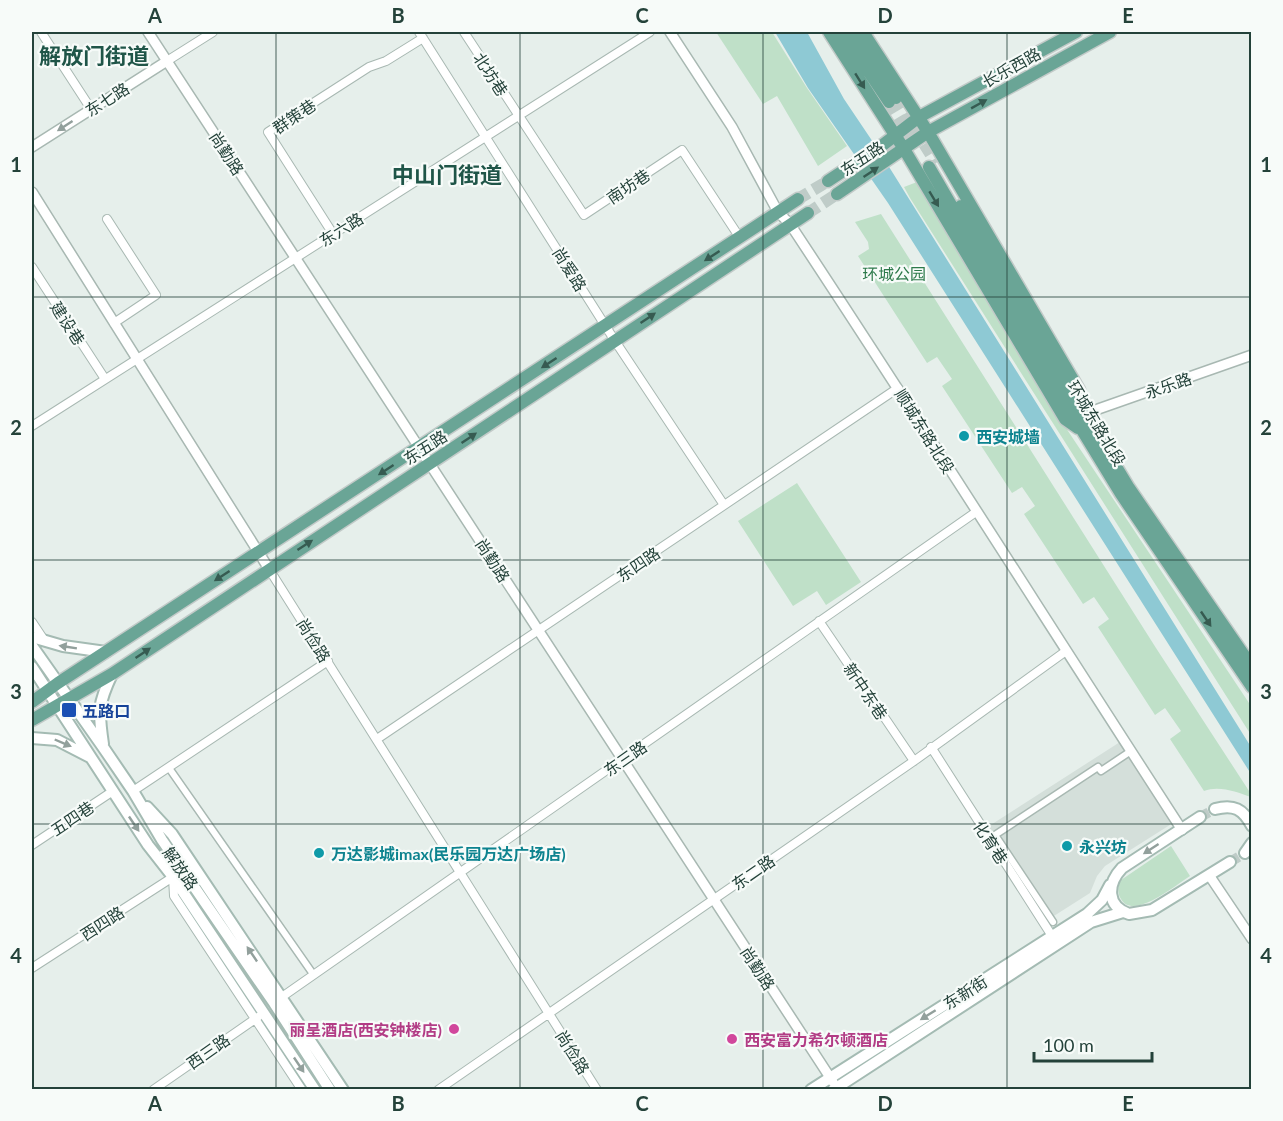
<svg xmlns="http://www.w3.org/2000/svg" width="1283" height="1121" viewBox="0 0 1283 1121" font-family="Lato,'Noto Sans SC',sans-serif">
<rect width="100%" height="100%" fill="#e6efeb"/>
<path fill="#d4dfda" d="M1120,742L1173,823L1105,866L1097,876L1090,893L1046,921L986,828Z"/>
<path fill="#bfe0c8" d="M716,32H772L807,88L847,146L818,166L777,96L763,104Z
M917,182L1019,346L1068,431L1251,706V735L910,198L904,187Z
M881,214L1156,648L1251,794V797C1237,792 1219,785 1204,791L1170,739L1181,731L1165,708L1155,715L1098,627L1109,619L1094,597L1083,604L1024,514L1035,506L1022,487L1012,493L942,386L952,379L937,357L927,363L858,256L869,249L868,242L855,222Z
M797,483L861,582L826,605L817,591L793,606L738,521Z
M1171,846L1190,876C1176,885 1133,921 1121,899C1117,893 1118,886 1121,880Z"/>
<path fill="#8ec9d4" d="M775,32H807L844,99L881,154L1251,747V774L888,203L808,88Z"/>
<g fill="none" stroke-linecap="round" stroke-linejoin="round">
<path stroke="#bfccc8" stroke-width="10" stroke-dasharray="10 5" stroke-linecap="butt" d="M1200,817L1215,809
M1230,862L1245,853"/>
<path stroke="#bfccc8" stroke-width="12" stroke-dasharray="12 6" stroke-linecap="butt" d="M896,98L936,163
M889,102L910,137
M798,199L828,181
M808,213L837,194"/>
<defs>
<path id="pedestrian" d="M169,768L313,974
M1053,922L995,835L1098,767L1101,771L1131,751"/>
<path id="minor" d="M41,32L91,109
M419,32L615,341L724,505
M464,32L584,215L682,150L740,238
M167,61L213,32
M107,219L156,295L114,323
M333,234L268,132L369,67L386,61L423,38
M32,267L105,379
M32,426L650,32
M269,569L597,1090
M819,621L914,761
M32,622L44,640
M377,739L898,388
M931,747L1052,936
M133,791L328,661
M32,845L113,791
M32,968L173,877L174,896L302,1090
M279,999L976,512
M153,1090L258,1017
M438,1090L914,761L1066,651"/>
<path id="tertiary" d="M148,32L833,1082
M670,32L732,127L778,212L790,224C923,425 1051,628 1182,830
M32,147L167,61
M32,192L269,569
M1084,414L1252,355
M1209,875L1252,939"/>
<path id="secondary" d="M32,637L63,646L106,652
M32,646L103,747L133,791L162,840L274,1003L330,1090
M32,667L148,845L173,877L315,1090
M32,738L57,740L90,757
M103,744C98,710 98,704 112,674
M147,807L172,834L343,1090
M1215,809C1234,804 1243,809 1252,826
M1200,817L1122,868C1107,884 1106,906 1129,914L1152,910L1230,862
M1245,853L1252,843
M811,1090L1087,914L1102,900L1110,885
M833,1090L1091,922L1123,912"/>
<path id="primary" d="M829,32L904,149L1065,419L1078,428
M842,32L889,102
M853,32L896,98
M863,32L928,132L1079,390L1082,407
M929,167L1082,430L1121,494L1252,687
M828,181L884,144L919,117L1076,32
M837,194L928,132L1110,32
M961,206L1032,327L1129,488L1252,667
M32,702L58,683L798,199
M32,720L112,674L808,213"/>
</defs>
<use href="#pedestrian" stroke="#a8b8b2" stroke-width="9"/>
<use href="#minor" stroke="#a8b8b2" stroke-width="10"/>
<use href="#tertiary" stroke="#a8b8b2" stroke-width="12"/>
<use href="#secondary" stroke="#a4bbb3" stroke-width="14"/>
<use href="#primary" stroke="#c2cac8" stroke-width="15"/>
<use href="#pedestrian" stroke="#fff" stroke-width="6"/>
<use href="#minor" stroke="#fff" stroke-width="8"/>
<use href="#tertiary" stroke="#fff" stroke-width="9"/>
<use href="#secondary" stroke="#fff" stroke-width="10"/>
<use href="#primary" stroke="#6aa596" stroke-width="12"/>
</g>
<defs><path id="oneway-solid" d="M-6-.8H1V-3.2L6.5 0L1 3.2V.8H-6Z" transform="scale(1.5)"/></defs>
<g fill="#365b51">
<use href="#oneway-solid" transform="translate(860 81) rotate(58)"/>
<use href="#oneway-solid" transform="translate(979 104) rotate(-29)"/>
<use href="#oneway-solid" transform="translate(871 172) rotate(-34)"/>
<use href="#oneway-solid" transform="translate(934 199) rotate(59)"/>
<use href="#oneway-solid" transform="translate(712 256) rotate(147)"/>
<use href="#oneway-solid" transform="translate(648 318) rotate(-34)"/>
<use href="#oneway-solid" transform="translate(549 363) rotate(147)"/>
<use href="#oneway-solid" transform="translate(469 438) rotate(-34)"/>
<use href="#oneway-solid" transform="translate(386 470) rotate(147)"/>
<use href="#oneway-solid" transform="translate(305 545) rotate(-33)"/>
<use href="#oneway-solid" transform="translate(222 576) rotate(147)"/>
<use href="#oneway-solid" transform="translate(1206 619) rotate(56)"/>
<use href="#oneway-solid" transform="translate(143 653) rotate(-34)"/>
</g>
<g fill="#92a09c">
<use href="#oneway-solid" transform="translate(65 126) rotate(147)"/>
<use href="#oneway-solid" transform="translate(68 647) rotate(-171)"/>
<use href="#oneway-solid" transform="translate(63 743) rotate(23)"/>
<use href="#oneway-solid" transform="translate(134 824) rotate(56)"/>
<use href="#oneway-solid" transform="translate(1151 849) rotate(147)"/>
<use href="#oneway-solid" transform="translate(252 954) rotate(-124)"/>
<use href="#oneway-solid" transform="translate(928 1015) rotate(148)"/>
<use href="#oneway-solid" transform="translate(299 1065) rotate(56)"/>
</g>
<path fill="none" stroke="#24423a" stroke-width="1.5" stroke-opacity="0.55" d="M276,32V1090M520,32V1090M763,32V1090M1007,32V1090M32,297H1252M32,560H1252M32,824H1252"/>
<g fill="#0f9aa8" stroke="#f7fbf9" stroke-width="2">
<circle cx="964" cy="436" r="6"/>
<circle cx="1067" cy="846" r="6"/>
<circle cx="319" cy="853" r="6"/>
</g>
<rect fill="#1a4fb4" stroke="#f7fbf9" stroke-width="2" x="61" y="702" width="16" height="16" rx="3"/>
<g fill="#d1479c" stroke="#f7fbf9" stroke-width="2">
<circle cx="454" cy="1029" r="6"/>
<circle cx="732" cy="1039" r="6"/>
</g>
<g text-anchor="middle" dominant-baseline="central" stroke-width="4.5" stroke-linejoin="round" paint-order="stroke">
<g font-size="16" fill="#24423a" stroke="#f7fbf9">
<text transform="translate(1011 67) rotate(-29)">长乐西路</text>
<text transform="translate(491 74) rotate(57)">北坊巷</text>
<text transform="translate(107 99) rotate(-32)">东七路</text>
<text transform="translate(294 116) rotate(-34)">群策巷</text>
<text transform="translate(227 153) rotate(57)">尚勤路</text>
<text transform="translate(862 158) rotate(-34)">东五路</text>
<text transform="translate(628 186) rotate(-34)">南坊巷</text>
<text transform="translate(341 229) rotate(-32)">东六路</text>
<text transform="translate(570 269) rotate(58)">尚爱路</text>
<text transform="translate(68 323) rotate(57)">建设巷</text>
<text transform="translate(1168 385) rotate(-19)">永乐路</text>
<text transform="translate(1097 423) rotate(59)">环城东路北段</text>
<text transform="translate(925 431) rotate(58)">顺城东路北段</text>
<text transform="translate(425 447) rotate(-33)">东五路</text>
<text transform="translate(493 560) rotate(57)">尚勤路</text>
<text transform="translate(638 564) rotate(-34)">东四路</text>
<text transform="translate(314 640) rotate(58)">尚俭路</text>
<text transform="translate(866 691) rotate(56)">新中东巷</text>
<text transform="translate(625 758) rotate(-35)">东三路</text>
<text transform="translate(72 818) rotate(-34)">五四巷</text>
<text transform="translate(991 842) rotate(57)">化育巷</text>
<text transform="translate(181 868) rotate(55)">解放路</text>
<text transform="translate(753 872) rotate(-35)">东二路</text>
<text transform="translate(102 923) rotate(-33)">西四路</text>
<text transform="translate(758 968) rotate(57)">尚勤路</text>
<text transform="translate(965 992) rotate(-32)">东新街</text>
<text transform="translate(208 1051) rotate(-35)">西三路</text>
<text transform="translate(573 1052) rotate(58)">尚俭路</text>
</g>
<g font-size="16" fill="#2d7a4b" stroke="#f7fbf9">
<text x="894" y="273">环城公园</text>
</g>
<g font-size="16" font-weight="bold" fill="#0d838f" stroke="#f7fbf9" text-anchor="start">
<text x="976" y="436">西安城墙</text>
<text x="1079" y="846">永兴坊</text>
<text x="331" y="853">万达影城imax(民乐园万达广场店)</text>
</g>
<g font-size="16" font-weight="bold" fill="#164399" stroke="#f7fbf9" text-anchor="start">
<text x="82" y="710">五路口</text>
</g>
<g font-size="16" font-weight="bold" fill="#b23c85" stroke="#f7fbf9" text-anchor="end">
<text x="442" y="1029">丽呈酒店(西安钟楼店)</text>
<text x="744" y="1039" text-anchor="start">西安富力希尔顿酒店</text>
</g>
<g font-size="22" font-weight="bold" fill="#1f5548" stroke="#f7fbf9">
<text x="94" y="55">解放门街道</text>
<text x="447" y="174">中山门街道</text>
</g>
</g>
<rect width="1283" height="1121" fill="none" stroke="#f7fbf9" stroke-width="66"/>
<path d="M1034 1052v9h118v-9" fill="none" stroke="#24423a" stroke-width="3"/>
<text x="1043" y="1052" font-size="18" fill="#24423a" stroke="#f7fbf9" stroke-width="4.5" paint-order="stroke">100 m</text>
<rect x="33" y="33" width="1217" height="1055" fill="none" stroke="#24423a" stroke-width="2"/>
<g font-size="20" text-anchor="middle" font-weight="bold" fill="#24423a">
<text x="155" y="23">A</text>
<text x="398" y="23">B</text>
<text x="642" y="23">C</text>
<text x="885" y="23">D</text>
<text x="1128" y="23">E</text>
<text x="16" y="172">1</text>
<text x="1266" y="172">1</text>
<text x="16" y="435">2</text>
<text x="1266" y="435">2</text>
<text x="16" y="699">3</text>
<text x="1266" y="699">3</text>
<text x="16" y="963">4</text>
<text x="1266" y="963">4</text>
<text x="155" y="1111">A</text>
<text x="398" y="1111">B</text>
<text x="642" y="1111">C</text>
<text x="885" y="1111">D</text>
<text x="1128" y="1111">E</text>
</g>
</svg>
